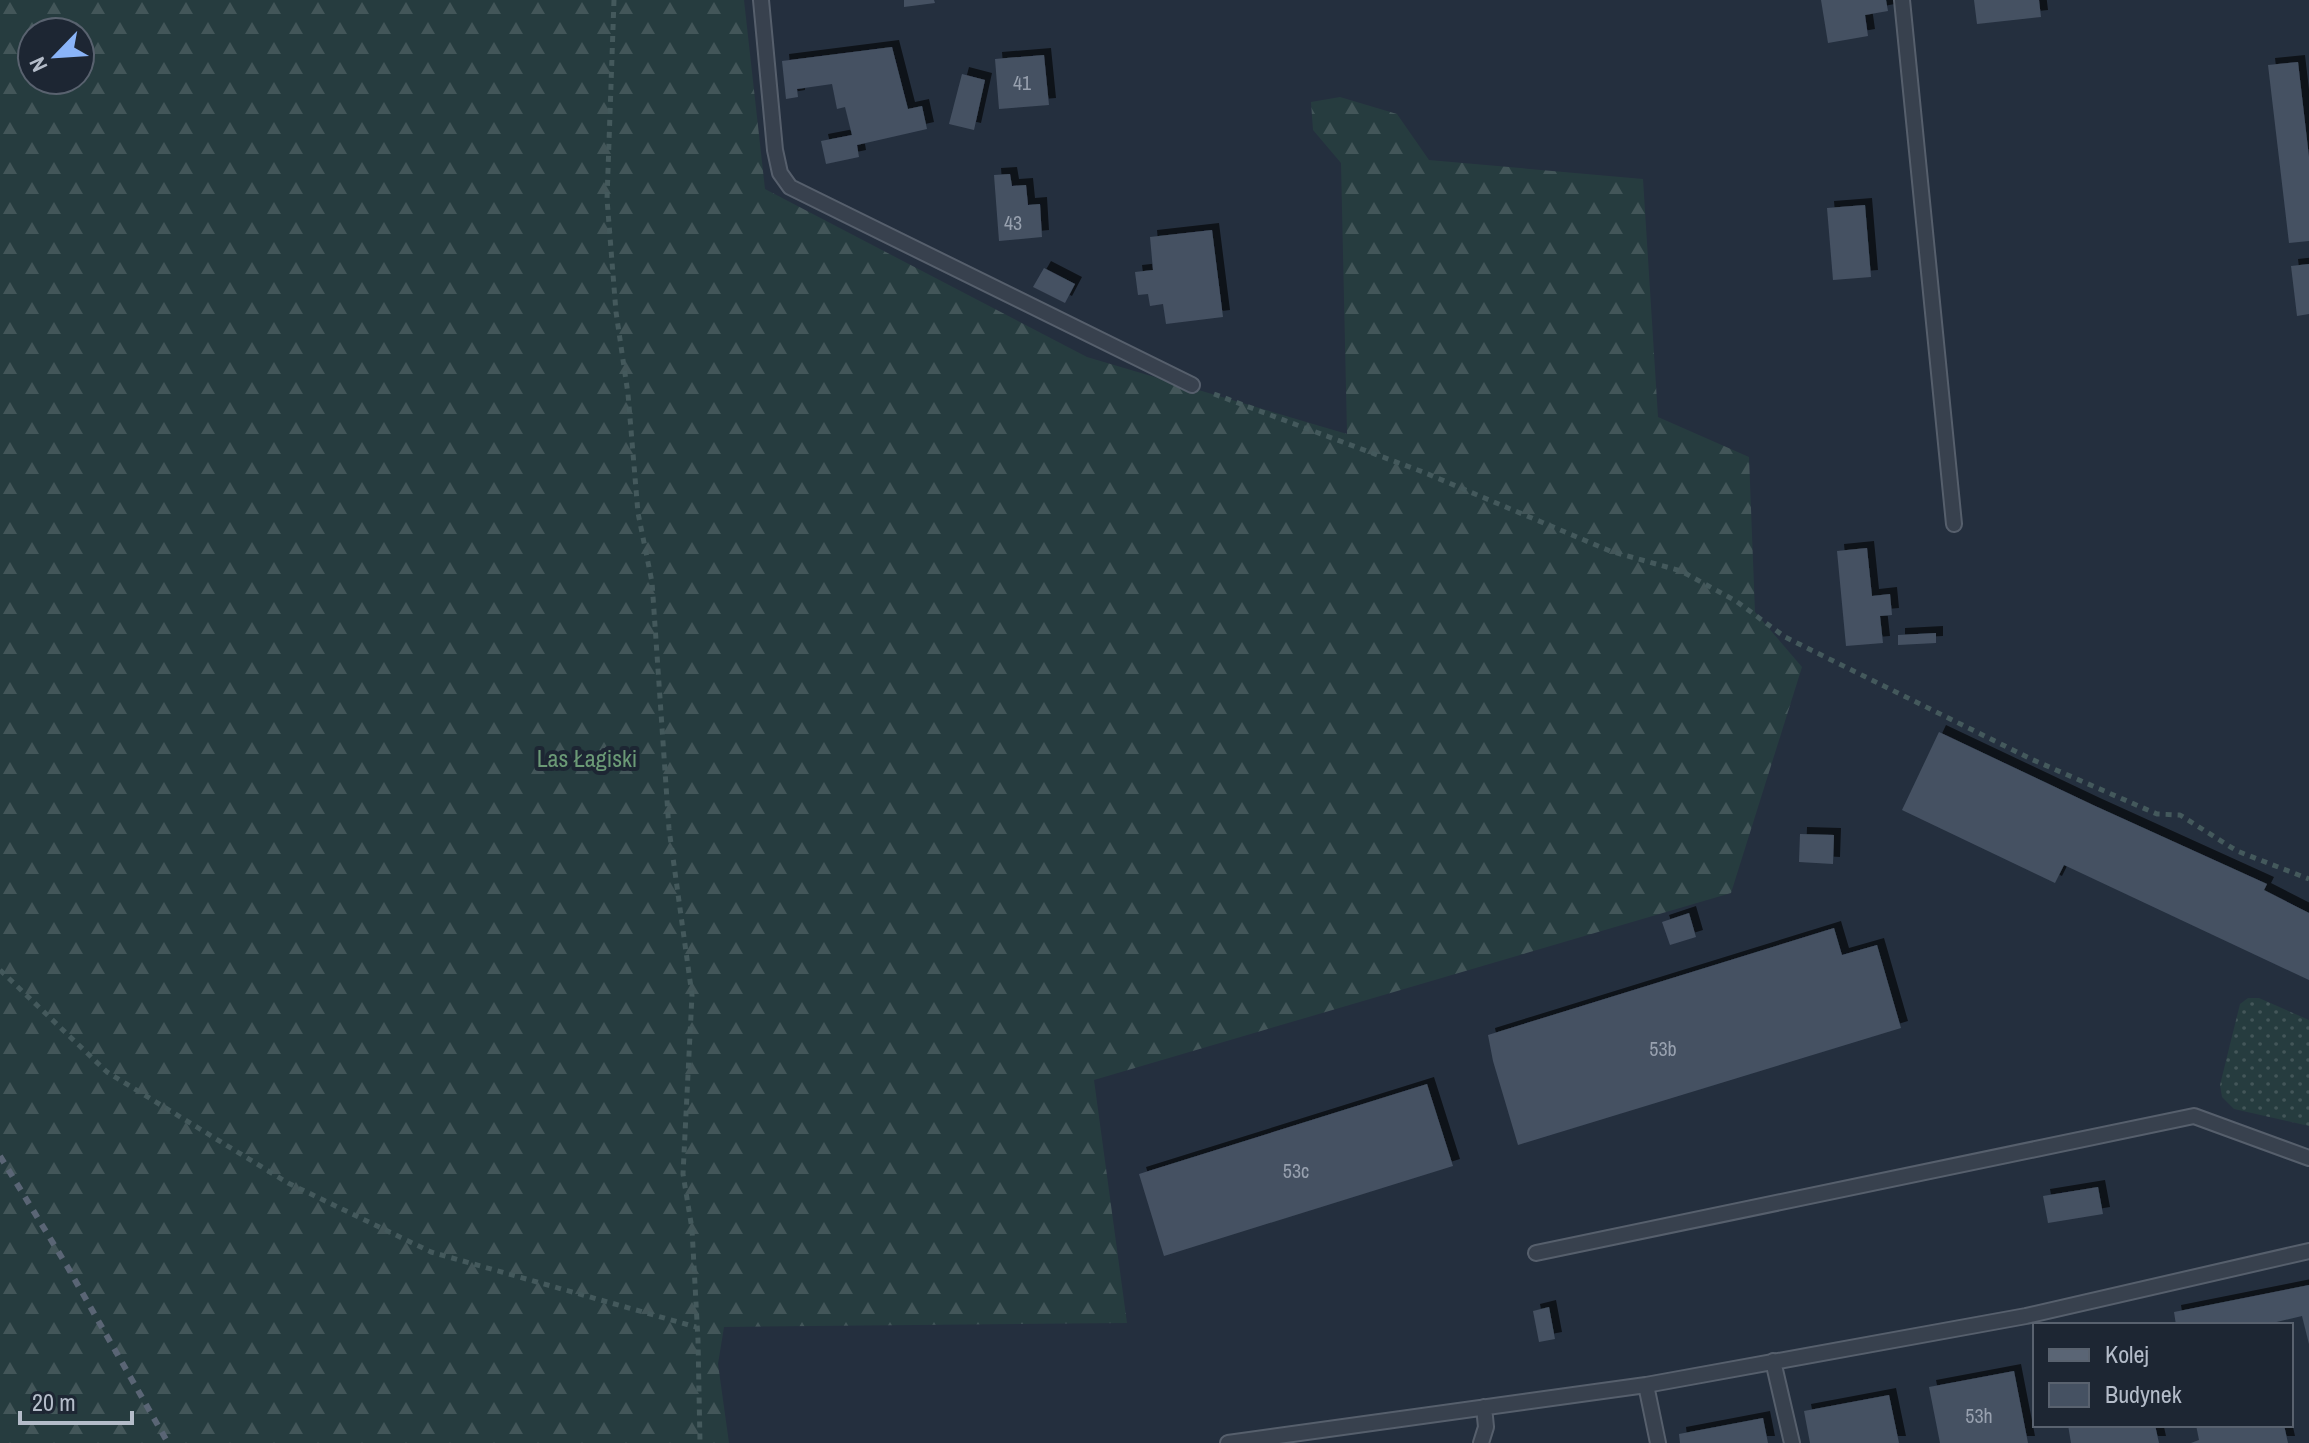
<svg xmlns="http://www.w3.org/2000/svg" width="2309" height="1443" viewBox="0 0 2309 1443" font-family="'Archivo Narrow',sans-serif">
<defs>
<pattern id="grass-dots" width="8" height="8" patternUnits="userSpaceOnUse" patternTransform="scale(2)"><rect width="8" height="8" fill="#263c3f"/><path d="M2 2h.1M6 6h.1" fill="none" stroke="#435659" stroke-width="1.8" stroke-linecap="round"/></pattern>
<pattern id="forest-firs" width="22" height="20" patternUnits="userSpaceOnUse" patternTransform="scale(2)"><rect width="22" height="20" fill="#263c3f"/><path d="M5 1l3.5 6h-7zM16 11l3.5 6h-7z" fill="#435659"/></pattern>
<filter id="shadow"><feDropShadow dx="7" dy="-7" stdDeviation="0" flood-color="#0009"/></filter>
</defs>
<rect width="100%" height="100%" fill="#242f3e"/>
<path fill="url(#grass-dots)" d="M2248,998H2259L2309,1020V1126L2234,1109L2222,1097L2220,1085L2240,1004Z"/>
<path fill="url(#forest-firs)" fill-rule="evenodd" d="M0,0H744L765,189L1087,357L1347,434L1341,163L1313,130L1311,102L1340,97L1397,114L1429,160L1643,179L1658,417L1749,457L1755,612L1802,667L1731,893L1094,1080L1127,1323L724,1327L718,1364L729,1443H0ZM32,32H80V80H32Z"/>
<path fill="#455162" filter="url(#shadow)" d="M904,0H934L935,3L904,7Z
M1821,0H1886L1888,11L1865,15L1868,36L1828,43Z
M1974,0H2039L2041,17L1977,24Z
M892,47L908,109L922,106L927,129L857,145L859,157L826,164L821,141L852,135L845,107L837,109L832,84L797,89L798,97L786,99L782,61Z
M1044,55L1049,105L999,109L995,59Z
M2298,62L2309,157V241L2289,243L2268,65Z
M962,74L985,80L974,130L949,124Z
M1010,174L1012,186L1026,185L1028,205L1040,204L1042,237L999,241L994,175Z
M1865,205L1871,277L1833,280L1827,208Z
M1212,230L1223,317L1166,324L1163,304L1150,306L1148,294L1138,295L1135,272L1153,270L1150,237Z
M2309,264V314L2297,316L2291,266Z
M1044,268L1075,284L1065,303L1033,287Z
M1867,548L1872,596L1890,594L1892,615L1880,616L1883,643L1846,646L1837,551Z
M1936,633V643L1898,645V635Z
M1939,732L2093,805L2267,884L2264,890L2309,913V980L2064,865L2055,883L1902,810Z
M1800,834L1834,835L1833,864L1799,862Z
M1689,913L1696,937L1670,945L1662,922Z
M1834,928L1842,955L1877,945L1901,1028L1518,1145L1493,1061L1488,1035Z
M1427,1084L1453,1166L1164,1256L1139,1174Z
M2098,1187L2103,1214L2048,1223L2043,1196Z
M2309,1285V1344L2302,1316L2264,1325H2176L2174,1312Z
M1549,1307L1555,1339L1539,1342L1533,1311Z
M2014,1371L2028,1443H1940L1929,1387Z
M1889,1395L1899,1443H1810L1804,1411Z
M1763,1418L1768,1443H1680L1679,1434Z
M2068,1425H2155L2159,1443H2071Z
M2196,1425H2284L2288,1443H2191L2199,1440Z"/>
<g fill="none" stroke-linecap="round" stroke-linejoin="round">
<defs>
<path id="lane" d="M761,0L775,150L780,173L790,187L1192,385
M1902,0L1954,524
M1536,1253L2194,1116L2309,1158
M1773,1361L1792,1443
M1228,1443L1646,1385
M1481,1443L1486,1427L1484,1407
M1658,1443L1646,1385L2026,1316L2309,1251"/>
</defs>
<use href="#lane" stroke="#565f6c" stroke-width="18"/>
<path stroke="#44595c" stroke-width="5" stroke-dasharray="6 6" stroke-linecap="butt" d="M614,0L607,199L616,312L628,394L638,513L652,582L669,829L692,995L683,1174L692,1229L698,1340L700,1443
M1214,394L1423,472L1610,551L1681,571L1736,601L1785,637L2031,759L2157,814L2180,815L2237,851L2309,879
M0,970L107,1072L288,1183L431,1252L696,1327"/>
<use href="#lane" stroke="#38414e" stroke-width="14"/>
<path stroke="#5a6575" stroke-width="6" stroke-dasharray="8 8" stroke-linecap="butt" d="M0,1156L67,1266L168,1443"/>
</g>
<g text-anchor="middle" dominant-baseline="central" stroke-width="8" stroke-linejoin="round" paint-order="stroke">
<g font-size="20" fill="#98a1af">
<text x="1022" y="82">41</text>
<text x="1013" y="222">43</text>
<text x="1663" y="1048">53b</text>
<text x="1296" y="1170">53c</text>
<text x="1979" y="1415">53h</text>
</g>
<g font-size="24" fill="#6b9a76" stroke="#1d2633">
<text x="587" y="758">Las Łagiski</text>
</g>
</g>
<rect x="2033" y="1323" width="260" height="104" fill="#1d2633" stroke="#59626f" stroke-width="2"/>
<rect x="2049" y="1349" width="40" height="12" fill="#5a6575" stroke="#59626f" stroke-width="2"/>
<text x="2105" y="1363" font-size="24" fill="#b4bcc9">Kolej</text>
<rect x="2049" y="1383" width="40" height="24" fill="#455162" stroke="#59626f" stroke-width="2"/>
<text x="2105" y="1403" font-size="24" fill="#b4bcc9">Budynek</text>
<g transform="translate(56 56) rotate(245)"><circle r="38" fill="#1d2633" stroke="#59626f" stroke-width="2"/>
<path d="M0-6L14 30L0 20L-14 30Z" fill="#8ab4f8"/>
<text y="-12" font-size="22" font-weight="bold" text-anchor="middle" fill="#b4bcc9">N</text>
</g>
<path d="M20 1411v12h112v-12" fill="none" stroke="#b4bcc9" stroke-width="4"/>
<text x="32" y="1411" font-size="24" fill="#b4bcc9" stroke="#1d2633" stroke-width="6" paint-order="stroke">20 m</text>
</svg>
